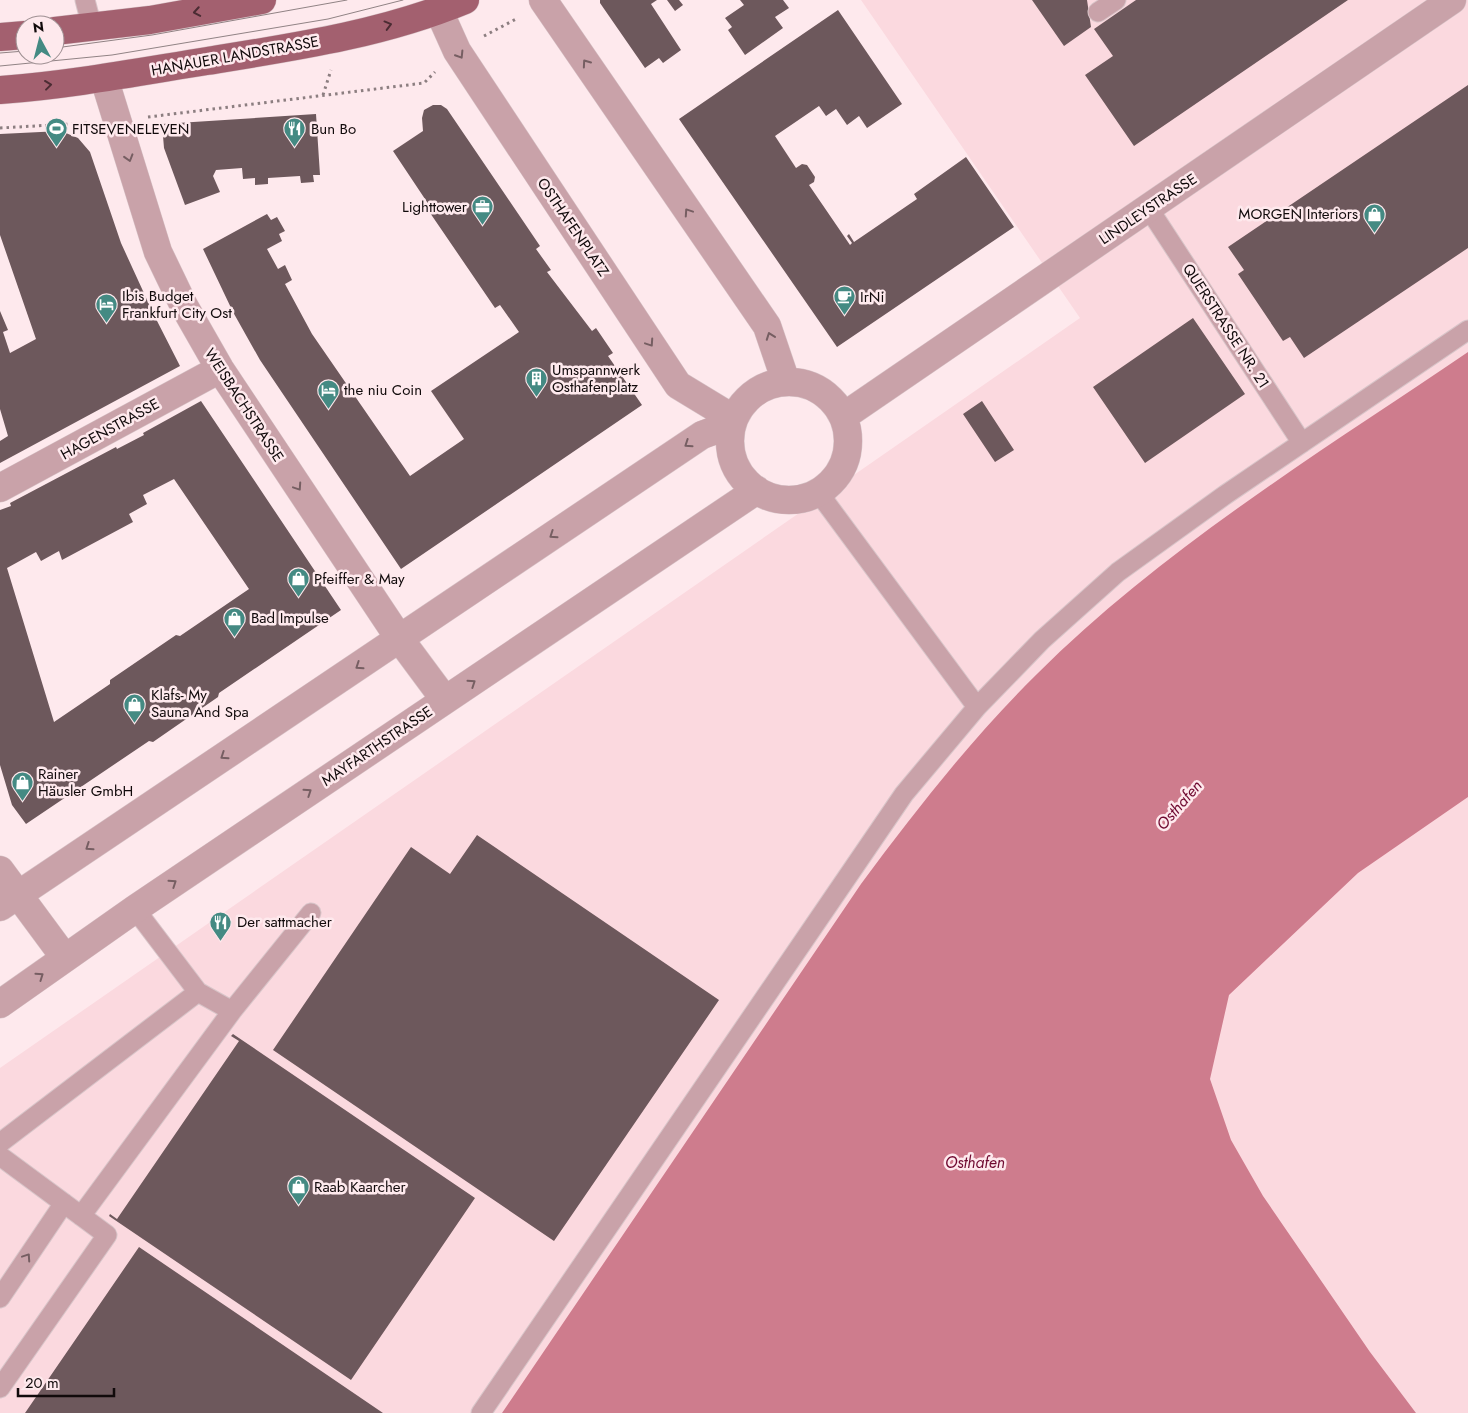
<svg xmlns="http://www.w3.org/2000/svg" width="1468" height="1413" viewBox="0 0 1468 1413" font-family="Jost,sans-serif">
<rect width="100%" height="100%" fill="#fee9ed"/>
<path fill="#fbd9df" d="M861,0H1468V1413H0V1068L1080,318Z"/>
<path fill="#ce7c8d" d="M1468,352V797L1358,873L1229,995L1210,1079L1231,1140L1263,1196L1370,1352L1416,1413H502L861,884C915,811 972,738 1037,674C1162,549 1322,451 1468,352Z"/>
<path fill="#6d585c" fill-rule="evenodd" d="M600,0H657L651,4L681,50L663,63L659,58L645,68L600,3Z
M667,0H679L683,5L675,11Z
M740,0H783L789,8L775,17L783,28L745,55L728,30L732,27L725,18L744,5Z
M1032,0H1087L1091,27L1064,46Z
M1136,0H1348L1134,146L1085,75L1113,56L1094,29Z
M838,10L902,104L867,128L859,116L847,125L836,109L826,116L819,106L775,136L796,168L802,164L807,165L815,177L814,182L809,185L850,245L852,243L847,236L849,234L854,242L917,199L914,194L966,157L1014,227L837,347L679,119Z
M1468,85V248L1304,358L1290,337L1283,341L1238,274L1244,270L1228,247Z
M433,105H441L447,109L540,246L536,249L551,270L547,272L592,331L596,328L613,353L608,356L642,405L401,569L260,360L233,312L203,249L267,214L271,220L277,217L285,231L279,234L282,241L267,249L278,269L285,265L292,280L285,284L312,334L410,476L464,439L431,391L519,332L500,305L495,308L426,207L429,205L393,151L423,131L422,118L424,110Z
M316,114L320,175H313L314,182L301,183L300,176L268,178V184L255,185V178L243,179L242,168L216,170L213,176L220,192L185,205L164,148L162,124Z
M61,131L78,138L90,152L121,243L154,315L180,366L0,463V441L8,436L0,409V311L8,330L3,332L10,353L36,339L0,235V134Z
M1193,318L1245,394L1145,463L1093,387Z
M201,401L341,610L219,693L218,697L153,742L149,741L26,824L12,805L0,765V510L11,506L10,503L116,447L117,449L144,435L143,433ZM174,479L249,589L180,636L176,635L110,680V684L54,722L7,568L36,552L41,561L59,551L62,560L133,522L129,514L147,504L143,495Z
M982,401L1014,450L995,462L963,414Z
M477,835L719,1000L554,1241L273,1050L411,847L450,874Z
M233,1034L475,1198L351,1380L109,1216L110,1214L117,1219L239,1041L231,1036Z
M139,1247L383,1413H25Z"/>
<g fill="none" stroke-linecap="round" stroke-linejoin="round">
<defs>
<path id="lane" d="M85,0L92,27
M1098,12L1116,0
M1149,209L1302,443
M818,492L977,707
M198,992L232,1011L311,913
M0,1143L198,992L135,909
M0,1156L107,1235L0,1388
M81,1216L232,1011
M0,1298L64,1203
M481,1413L904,794L977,707L1042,640L1118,572L1225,495L1468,330"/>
<path id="street" d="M543,0L767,326L786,382
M439,11L457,51L678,385L734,419
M104,78L158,252L184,306L220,369L399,638L445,700
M730 441a59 59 0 1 1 118 0a59 59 0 1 1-118 0Z
M844,416L1452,0
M0,488L220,369
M0,870L65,958
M0,907L702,435L732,424
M0,1004L135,909L757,490"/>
<path id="primary" d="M55,31L150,20L262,0
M0,37L25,35
M0,90C69,85 138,72 207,61C294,47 383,34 465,0"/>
</defs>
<use href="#lane" stroke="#d8c5c9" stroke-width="21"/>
<use href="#street" stroke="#d8c5c9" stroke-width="29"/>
<use href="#primary" stroke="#d8c5c9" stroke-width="29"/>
<path stroke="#8c7e80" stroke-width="3" stroke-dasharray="2.5 4" stroke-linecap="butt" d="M484,36L518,18
M323,95L331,70
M148,117L424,83L435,72
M0,128L87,123"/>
<use href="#lane" stroke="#c9a2a9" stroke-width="19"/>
<use href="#street" stroke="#c9a2a9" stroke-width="28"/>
<use href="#primary" stroke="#a3606f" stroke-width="28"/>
<path stroke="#908284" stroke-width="1" d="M55,48L152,35L347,0
M0,53L25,51
M0,66L112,55L328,19L403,0"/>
</g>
<defs><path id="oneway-chevron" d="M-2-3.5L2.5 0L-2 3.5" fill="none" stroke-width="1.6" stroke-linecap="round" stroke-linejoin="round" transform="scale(1.25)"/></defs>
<g stroke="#4b2c33">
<use href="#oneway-chevron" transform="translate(197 12) rotate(170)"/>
<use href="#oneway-chevron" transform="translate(388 25) rotate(-15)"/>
<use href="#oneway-chevron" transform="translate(48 85) rotate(-7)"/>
</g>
<g stroke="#765e62">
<use href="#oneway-chevron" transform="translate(460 55) rotate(58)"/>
<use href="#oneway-chevron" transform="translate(586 63) rotate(-125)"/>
<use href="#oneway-chevron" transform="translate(129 158) rotate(73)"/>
<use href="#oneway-chevron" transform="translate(688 212) rotate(-124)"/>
<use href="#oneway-chevron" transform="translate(770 336) rotate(-110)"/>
<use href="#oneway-chevron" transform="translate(650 343) rotate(56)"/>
<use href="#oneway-chevron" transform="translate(688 444) rotate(146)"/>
<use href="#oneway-chevron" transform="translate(298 487) rotate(56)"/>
<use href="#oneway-chevron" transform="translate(553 535) rotate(146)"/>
<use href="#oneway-chevron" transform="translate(359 666) rotate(146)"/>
<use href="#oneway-chevron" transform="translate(472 683) rotate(-34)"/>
<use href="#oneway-chevron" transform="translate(224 756) rotate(146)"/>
<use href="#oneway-chevron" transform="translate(308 792) rotate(-34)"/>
<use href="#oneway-chevron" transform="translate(89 847) rotate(146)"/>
<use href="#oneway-chevron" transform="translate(173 883) rotate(-34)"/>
<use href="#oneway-chevron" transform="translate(40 976) rotate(-35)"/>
<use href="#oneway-chevron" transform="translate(27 1257) rotate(-56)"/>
</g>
<defs>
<symbol id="stadium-pin" viewBox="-11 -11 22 30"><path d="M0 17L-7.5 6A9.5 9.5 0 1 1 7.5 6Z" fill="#448a83" stroke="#fee9ed"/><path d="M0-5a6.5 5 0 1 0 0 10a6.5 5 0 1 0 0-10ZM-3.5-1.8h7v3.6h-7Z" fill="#fff"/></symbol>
<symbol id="restaurant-pin" viewBox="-11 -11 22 30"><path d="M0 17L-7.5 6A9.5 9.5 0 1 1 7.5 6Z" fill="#448a83" stroke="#fee9ed"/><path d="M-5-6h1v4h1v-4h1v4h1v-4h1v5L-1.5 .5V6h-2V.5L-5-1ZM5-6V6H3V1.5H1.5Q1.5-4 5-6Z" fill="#fff"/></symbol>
<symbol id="office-pin" viewBox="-11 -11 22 30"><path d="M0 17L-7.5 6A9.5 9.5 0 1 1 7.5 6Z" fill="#448a83" stroke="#fee9ed"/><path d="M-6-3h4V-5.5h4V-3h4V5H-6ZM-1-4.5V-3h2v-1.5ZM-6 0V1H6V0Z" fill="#fff"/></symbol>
<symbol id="shop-pin" viewBox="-11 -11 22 30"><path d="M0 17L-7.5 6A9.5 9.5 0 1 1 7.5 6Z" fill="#448a83" stroke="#fee9ed"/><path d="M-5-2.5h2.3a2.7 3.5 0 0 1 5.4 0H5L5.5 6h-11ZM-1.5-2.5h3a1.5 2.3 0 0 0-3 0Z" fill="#fff"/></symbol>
<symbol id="cafe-pin" viewBox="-11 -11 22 30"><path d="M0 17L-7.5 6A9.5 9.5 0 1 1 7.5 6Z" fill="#448a83" stroke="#fee9ed"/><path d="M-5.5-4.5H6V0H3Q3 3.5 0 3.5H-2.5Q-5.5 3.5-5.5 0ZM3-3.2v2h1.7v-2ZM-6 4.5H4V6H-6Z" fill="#fff"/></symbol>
<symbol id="hotel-pin" viewBox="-11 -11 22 30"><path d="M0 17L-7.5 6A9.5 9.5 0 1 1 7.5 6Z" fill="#448a83" stroke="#fee9ed"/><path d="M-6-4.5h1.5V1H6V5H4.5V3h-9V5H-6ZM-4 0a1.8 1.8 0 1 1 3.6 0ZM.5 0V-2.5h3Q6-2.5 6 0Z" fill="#fff"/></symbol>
<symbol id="building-pin" viewBox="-11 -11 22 30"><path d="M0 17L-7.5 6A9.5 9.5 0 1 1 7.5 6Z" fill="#448a83" stroke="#fee9ed"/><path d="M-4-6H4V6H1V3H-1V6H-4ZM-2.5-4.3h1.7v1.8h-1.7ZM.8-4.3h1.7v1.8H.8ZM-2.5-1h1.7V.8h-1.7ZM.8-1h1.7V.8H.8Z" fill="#fff"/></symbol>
</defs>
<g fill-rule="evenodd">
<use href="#stadium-pin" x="44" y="116" width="25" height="34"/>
<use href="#restaurant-pin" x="282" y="116" width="25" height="34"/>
<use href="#office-pin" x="470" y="194" width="25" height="34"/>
<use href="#shop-pin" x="1362" y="202" width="25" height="34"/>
<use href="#cafe-pin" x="832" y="284" width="25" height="34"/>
<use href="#hotel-pin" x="94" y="292" width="25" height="34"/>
<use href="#building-pin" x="524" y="366" width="25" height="34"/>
<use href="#hotel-pin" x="316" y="378" width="25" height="34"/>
<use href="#shop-pin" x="286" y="566" width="25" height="34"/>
<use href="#shop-pin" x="222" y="606" width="25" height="34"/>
<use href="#shop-pin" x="122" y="692" width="25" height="34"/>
<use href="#shop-pin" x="10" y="770" width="25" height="34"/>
<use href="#restaurant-pin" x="208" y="910" width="25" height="34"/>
<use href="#shop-pin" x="286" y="1174" width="25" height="34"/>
</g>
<g text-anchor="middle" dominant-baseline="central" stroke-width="5" stroke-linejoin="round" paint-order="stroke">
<g font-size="15" fill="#110a0b" stroke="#fee9ed">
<text transform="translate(235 56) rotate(-10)">HANAUER LANDSTRASSE</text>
<text transform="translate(1148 209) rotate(-34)">LINDLEYSTRASSE</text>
<text transform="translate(573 227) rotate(56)">OSTHAFENPLATZ</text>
<text transform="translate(1226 326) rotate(57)">QUERSTRASSE NR. 21</text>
<text transform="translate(244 405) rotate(57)">WEISBACHSTRASSE</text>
<text transform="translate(110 429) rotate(-29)">HAGENSTRASSE</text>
<text transform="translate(377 746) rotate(-34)">MAYFARTHSTRASSE</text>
</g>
<g font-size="15" fill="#110a0b" stroke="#fee9ed" text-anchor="start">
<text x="72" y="129">FITSEVENELEVEN</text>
<text x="311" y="129">Bun Bo</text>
<text x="467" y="207" text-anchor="end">Lighttower</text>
<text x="1358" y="214" text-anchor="end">MORGEN Interiors</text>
<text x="122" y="296">Ibis Budget<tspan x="122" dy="17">Frankfurt City Ost</tspan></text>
<text x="860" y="297">IrNi</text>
<text x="552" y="370">Umspannwerk<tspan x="552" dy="17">Osthafenplatz</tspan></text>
<text x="344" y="390">the niu Coin</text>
<text x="314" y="579">Pfeiffer &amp; May</text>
<text x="251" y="618">Bad Impulse</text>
<text x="151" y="695">Klafs- My<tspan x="151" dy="17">Sauna And Spa</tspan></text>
<text x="38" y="774">Rainer<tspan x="38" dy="17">Häusler GmbH</tspan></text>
<text x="237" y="922">Der sattmacher</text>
<text x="314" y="1187">Raab Kaarcher</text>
</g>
<g font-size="16" font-style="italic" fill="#6f0930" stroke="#fee9ed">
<text transform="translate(1179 805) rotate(-49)">Osthafen</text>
<text x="975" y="1162">Osthafen</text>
</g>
</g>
<g transform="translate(40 40) rotate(353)"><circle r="24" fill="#fee9ed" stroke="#9f9093"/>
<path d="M0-4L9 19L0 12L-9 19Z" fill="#448a83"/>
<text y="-8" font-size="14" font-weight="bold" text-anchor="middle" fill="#110a0b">N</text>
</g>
<path d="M18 1388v8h96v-8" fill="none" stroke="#110a0b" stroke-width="2.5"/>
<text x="25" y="1388" font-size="15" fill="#110a0b" stroke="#fee9ed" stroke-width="4" paint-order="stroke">20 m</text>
</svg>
